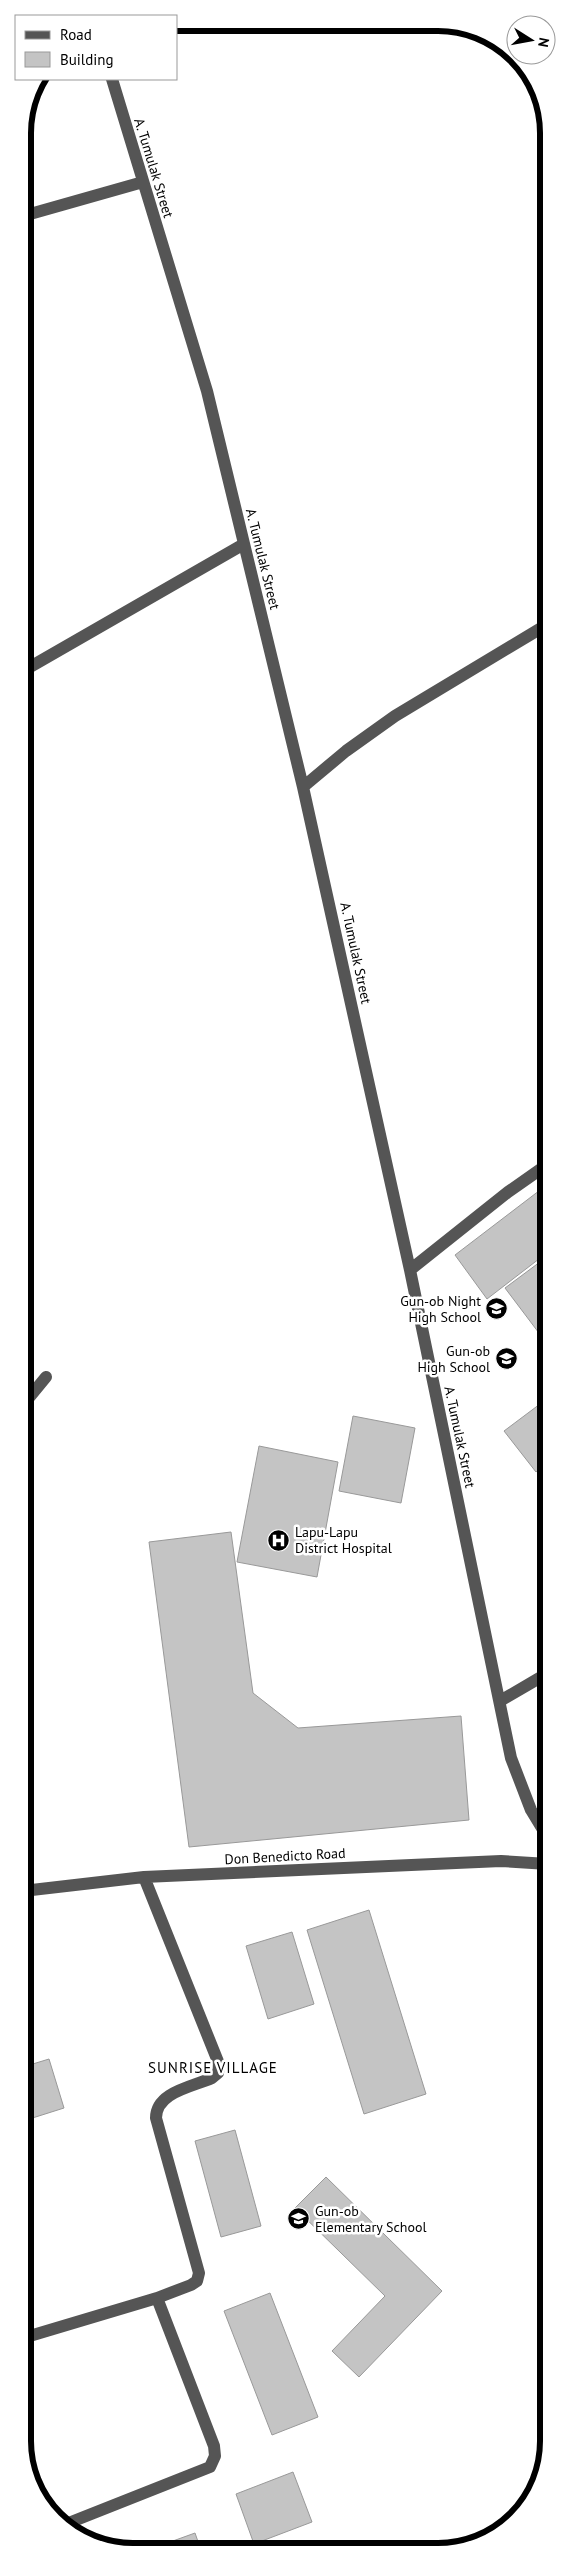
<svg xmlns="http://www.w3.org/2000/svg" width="571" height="2574" viewBox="0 0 571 2574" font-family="'PT Sans',sans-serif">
<rect width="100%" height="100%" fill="#fff"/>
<path fill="#c4c4c4" stroke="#999" d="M548,1184V1252L487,1299L455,1255Z
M548,1256V1345L505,1288Z
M548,1398V1462L536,1472L504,1431Z
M353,1416L415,1428L401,1503L339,1491Z
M259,1446L338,1462L317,1577L237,1562Z
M548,1471V1500L540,1473Z
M231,1532L253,1693L298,1728L461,1716L469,1820L189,1847L149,1542Z
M369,1910L426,2094L364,2114L307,1930Z
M292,1932L314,2004L268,2019L246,1946Z
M49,2059L64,2108L23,2121V2067Z
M235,2130L261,2226L221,2237L195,2141Z
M326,2177L442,2291L359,2377L332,2351L385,2296L295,2208Z
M270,2293L318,2417L272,2435L224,2311Z
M293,2472L312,2522L254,2544L236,2494Z
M195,2533L201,2550H160L159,2546Z"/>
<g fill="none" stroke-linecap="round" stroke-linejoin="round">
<path stroke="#555" stroke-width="12" d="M112,79L207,391L303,787L410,1270L511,1758L531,1810L548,1838
M23,216L143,182
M23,671L244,544
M303,787L346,751L395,716L548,624
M410,1270L508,1192L548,1164
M23,1405L46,1377
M500,1701L548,1673
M23,1891L144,1877L501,1861L548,1864
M23,2338L157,2298
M66,2524L210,2467L215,2456L214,2446L157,2298L191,2285L197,2281L199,2273L156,2118C156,2092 192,2087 212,2078L218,2073L219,2064L144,1877"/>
</g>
<defs>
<symbol id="school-disc" viewBox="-11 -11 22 22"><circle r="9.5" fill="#000" stroke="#fff"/><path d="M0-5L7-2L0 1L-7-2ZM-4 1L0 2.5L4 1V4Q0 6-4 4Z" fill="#fff"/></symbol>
<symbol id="hospital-disc" viewBox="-11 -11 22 22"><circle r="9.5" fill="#000" stroke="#fff"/><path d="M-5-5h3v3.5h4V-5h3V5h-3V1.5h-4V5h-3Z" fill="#fff"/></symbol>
</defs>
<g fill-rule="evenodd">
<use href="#school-disc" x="484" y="1296" width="25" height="25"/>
<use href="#school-disc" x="494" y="1346" width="25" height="25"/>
<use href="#hospital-disc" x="266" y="1528" width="25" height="25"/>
<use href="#school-disc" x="286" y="2206" width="25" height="25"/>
</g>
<g text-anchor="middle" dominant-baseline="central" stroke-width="5" stroke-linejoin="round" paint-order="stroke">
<g font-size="14" fill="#000" stroke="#fff">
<text transform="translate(154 168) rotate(73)">A. Tumulak Street</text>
<text transform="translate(263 559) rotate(76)">A. Tumulak Street</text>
<text transform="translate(356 953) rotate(78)">A. Tumulak Street</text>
<text transform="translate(460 1437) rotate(78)">A. Tumulak Street</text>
<text transform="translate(285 1856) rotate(-3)">Don Benedicto Road</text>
</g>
<g font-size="14" fill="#000" stroke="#fff" text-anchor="end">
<text x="481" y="1301">Gun-ob Night<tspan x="481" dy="16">High School</tspan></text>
<text x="490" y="1351">Gun-ob<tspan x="490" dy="16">High School</tspan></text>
<text x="295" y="1532" text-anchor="start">Lapu-Lapu<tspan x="295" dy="16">District Hospital</tspan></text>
<text x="315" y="2211" text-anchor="start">Gun-ob<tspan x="315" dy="16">Elementary School</tspan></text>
</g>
<g font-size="15" letter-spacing="1" fill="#000" stroke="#fff">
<text x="213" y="2067">SUNRISE VILLAGE</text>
</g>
</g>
<path d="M0 0H571V2574H0ZM133 31H438A102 102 0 0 1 540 133V2441A102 102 0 0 1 438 2543H133A102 102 0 0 1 31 2441V133A102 102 0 0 1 133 31Z" fill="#fff" fill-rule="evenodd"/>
<path fill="none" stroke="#000" stroke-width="6" d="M133 31H438A102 102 0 0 1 540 133V2441A102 102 0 0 1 438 2543H133A102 102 0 0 1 31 2441V133A102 102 0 0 1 133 31Z"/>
<rect x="15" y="15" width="162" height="65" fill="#ffffff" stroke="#999999"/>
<rect x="25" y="31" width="25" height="8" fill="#555555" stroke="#999999"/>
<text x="60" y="40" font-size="15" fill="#000000">Road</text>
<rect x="25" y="52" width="25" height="15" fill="#c4c4c4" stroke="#999999"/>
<text x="60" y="65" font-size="15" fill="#000000">Building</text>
<g transform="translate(531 40) rotate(101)"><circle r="24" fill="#ffffff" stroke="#999999"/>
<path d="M0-4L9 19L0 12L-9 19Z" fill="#000000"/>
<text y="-8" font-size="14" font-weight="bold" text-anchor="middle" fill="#000000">N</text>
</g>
</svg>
